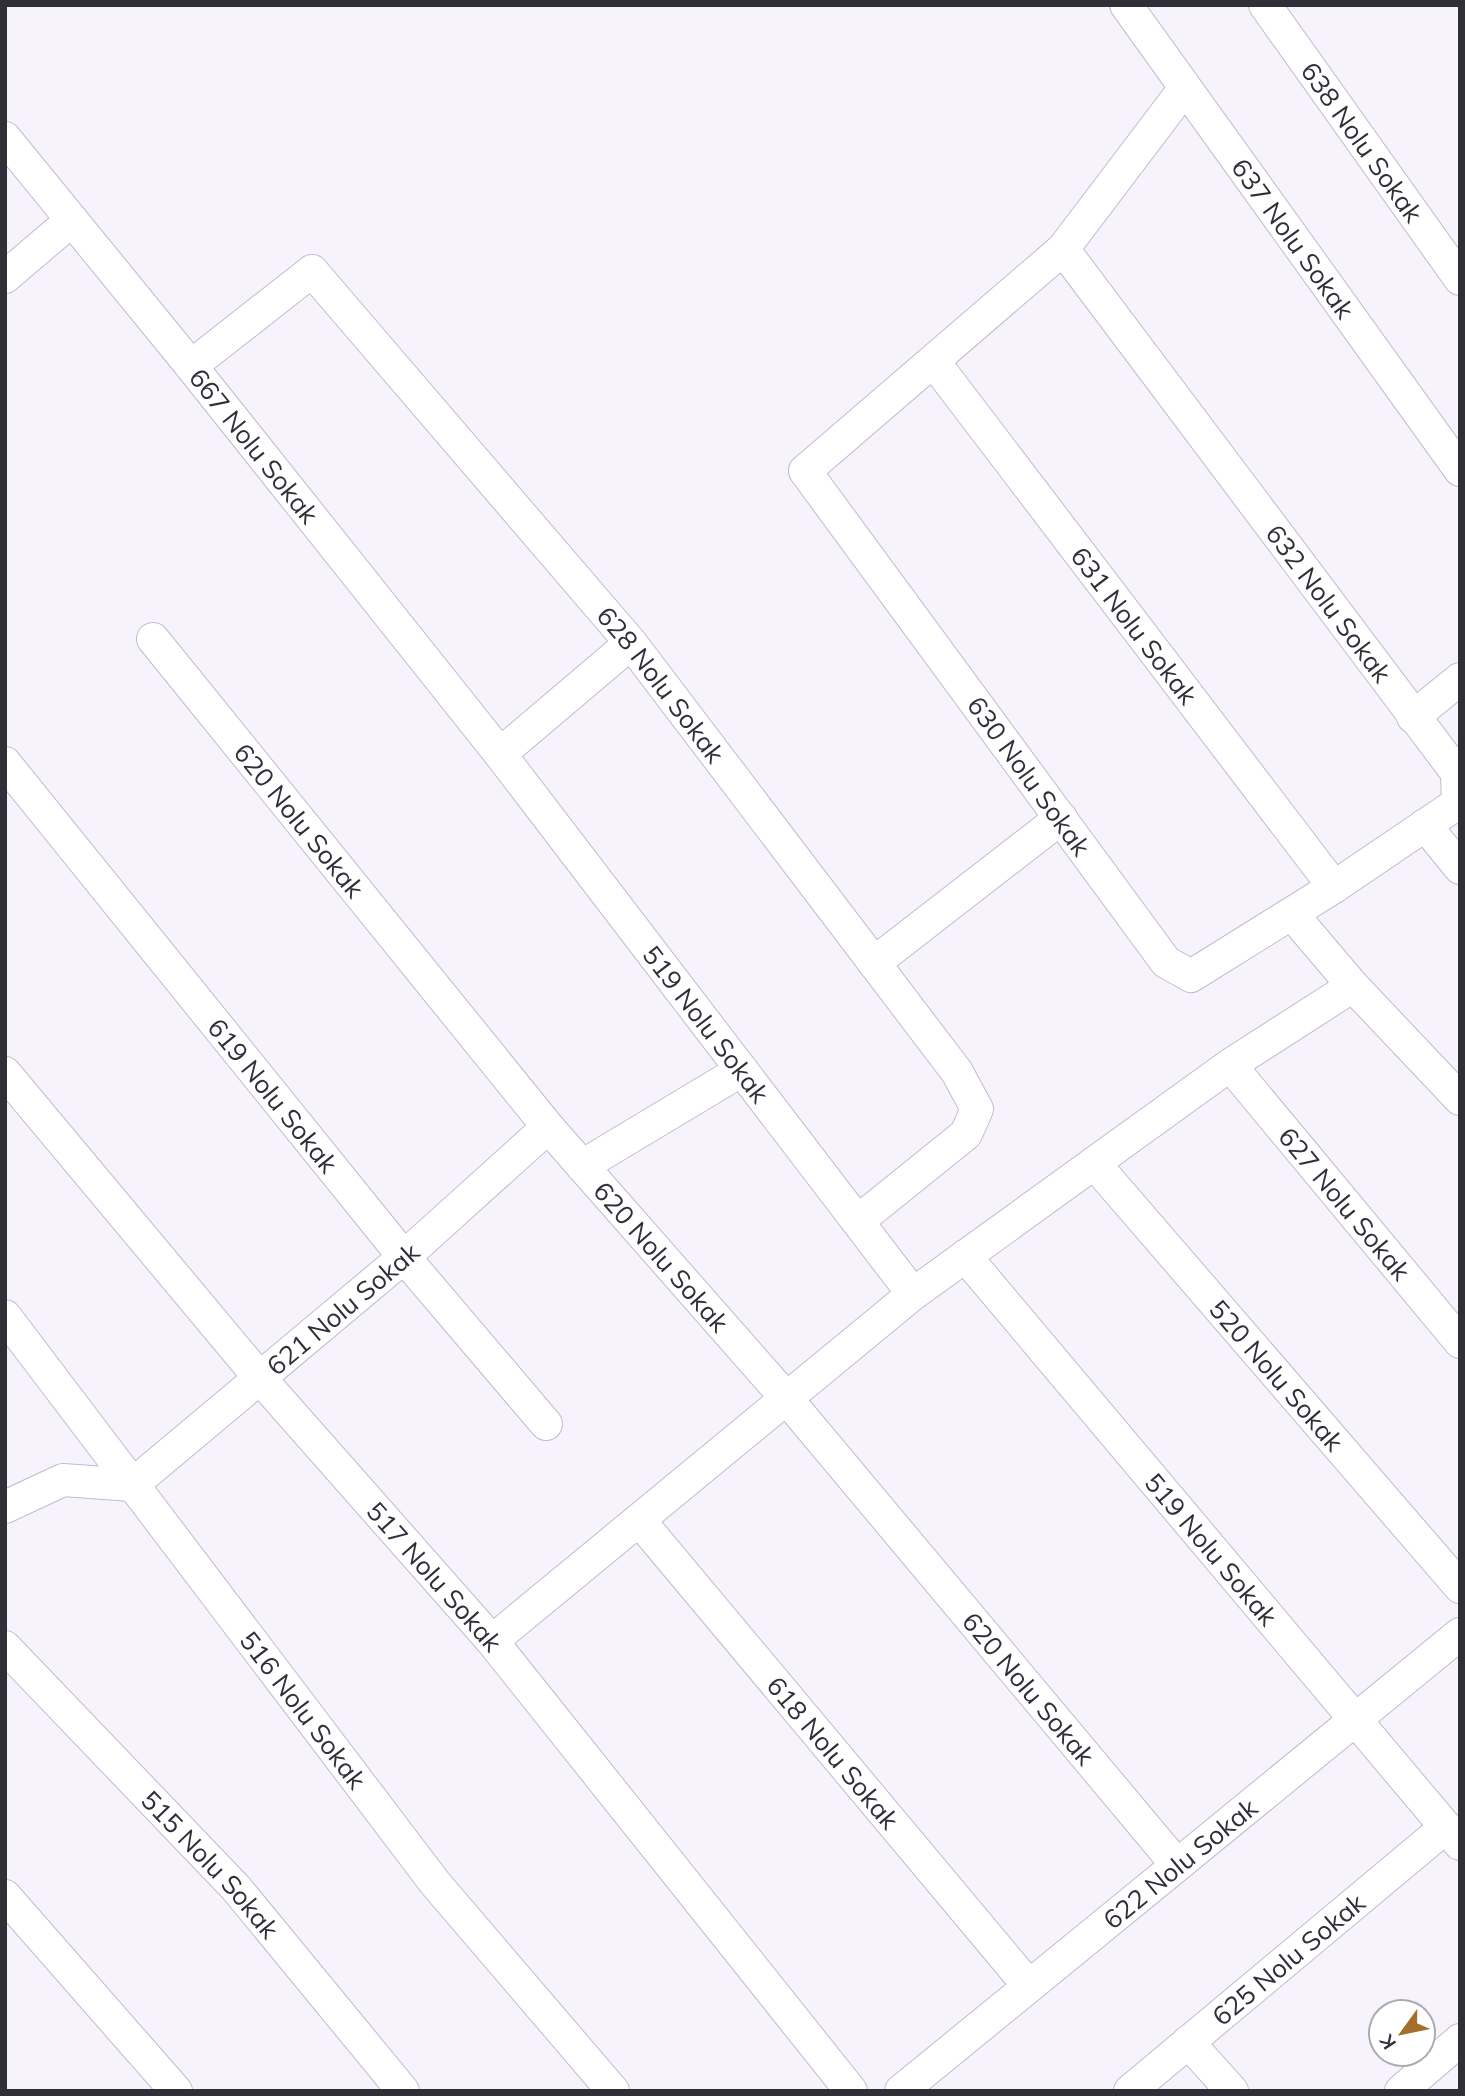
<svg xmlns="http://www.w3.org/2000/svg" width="1465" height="2096" viewBox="0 0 1465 2096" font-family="Mulish,sans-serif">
<rect width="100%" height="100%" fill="#f6f3fd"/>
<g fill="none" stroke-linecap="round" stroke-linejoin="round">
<defs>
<g id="minor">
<path id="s1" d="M1126,5L1460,470"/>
<path id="s2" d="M1265,5L1460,279"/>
<path id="s3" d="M5,138L191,366L500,754L913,1294"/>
<path id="s4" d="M1063,249L1457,773L1458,803L1334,887L1191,976L1166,962L805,471L1063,249L1185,88"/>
<path d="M5,277L72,220"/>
<path id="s5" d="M934,362L1334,887"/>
<path id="s6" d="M191,366L312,271L631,643L957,1072L977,1109L966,1134L858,1221"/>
<path id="s7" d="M153,639L548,1127L787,1399L1177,1865"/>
<path d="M1413,717L1460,679"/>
<path d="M500,754L631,643"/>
<path id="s8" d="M5,763L404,1257L546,1424"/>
<path d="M1425,825L1460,868"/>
<path d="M1292,914L1353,986L1460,1099"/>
<path d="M874,963L1061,818"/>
<path id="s9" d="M1230,1065L1460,1342"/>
<path id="s10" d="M5,1073L259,1377L492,1641L851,2091"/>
<path id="s11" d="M1094,1163L1460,1587"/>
<path d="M582,1166L742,1070"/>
<path id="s12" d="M965,1256L1460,1844"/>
<path id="s13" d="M5,1316L435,1883L613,2091"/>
<path id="s14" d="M5,1507L63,1480L132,1485L404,1257L548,1127"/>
<path id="s15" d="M639,1520L1028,1985"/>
<path d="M492,1641L913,1294L1230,1065L1353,986"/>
<path id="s16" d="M5,1647L236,1888L403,2091"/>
<path d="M5,1896L176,2091"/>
<path d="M1188,2042L1232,2091"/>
<path id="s17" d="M901,2091L1460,1634"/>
<path id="s18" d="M1130,2091L1446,1827"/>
<path d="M1401,2091L1460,2040"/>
</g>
</defs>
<use href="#minor" stroke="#c1bad2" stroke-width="34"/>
<use href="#minor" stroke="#fff" stroke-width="32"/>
</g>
<g text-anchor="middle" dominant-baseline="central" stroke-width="7" stroke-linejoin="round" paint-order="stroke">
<g font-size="26" fill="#302e37" stroke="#fff">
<text stroke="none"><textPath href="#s2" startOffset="168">638 Nolu Sokak</textPath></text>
<text stroke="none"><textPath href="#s1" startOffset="287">637 Nolu Sokak</textPath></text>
<text stroke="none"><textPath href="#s3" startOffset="396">667 Nolu Sokak</textPath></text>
<text stroke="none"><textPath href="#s4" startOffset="443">632 Nolu Sokak</textPath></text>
<text stroke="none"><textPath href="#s5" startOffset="331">631 Nolu Sokak</textPath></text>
<text stroke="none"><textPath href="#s6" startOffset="695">628 Nolu Sokak</textPath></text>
<text transform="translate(1029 776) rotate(54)">630 Nolu Sokak</text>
<text stroke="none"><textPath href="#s7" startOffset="233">620 Nolu Sokak</textPath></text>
<text stroke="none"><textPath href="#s3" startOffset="1130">519 Nolu Sokak</textPath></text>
<text stroke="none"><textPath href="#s8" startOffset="427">619 Nolu Sokak</textPath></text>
<text stroke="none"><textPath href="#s9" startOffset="180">627 Nolu Sokak</textPath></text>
<text stroke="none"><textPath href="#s7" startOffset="800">620 Nolu Sokak</textPath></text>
<text stroke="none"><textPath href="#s14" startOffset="408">621 Nolu Sokak</textPath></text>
<text stroke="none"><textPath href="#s11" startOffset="280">520 Nolu Sokak</textPath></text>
<text stroke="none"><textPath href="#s12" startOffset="383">519 Nolu Sokak</textPath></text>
<text stroke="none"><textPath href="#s10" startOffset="662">517 Nolu Sokak</textPath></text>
<text stroke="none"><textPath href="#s7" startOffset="1367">620 Nolu Sokak</textPath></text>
<text stroke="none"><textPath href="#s13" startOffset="494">516 Nolu Sokak</textPath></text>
<text stroke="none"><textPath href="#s15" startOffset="303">618 Nolu Sokak</textPath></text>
<text stroke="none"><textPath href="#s17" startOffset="360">622 Nolu Sokak</textPath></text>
<text stroke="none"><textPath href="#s16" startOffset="299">515 Nolu Sokak</textPath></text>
<text stroke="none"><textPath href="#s18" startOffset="206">625 Nolu Sokak</textPath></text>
</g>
</g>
<rect width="1465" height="2096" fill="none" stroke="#302e37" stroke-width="14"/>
<g transform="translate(1402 2033) rotate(237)"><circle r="33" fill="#ffffff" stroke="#acabaf" stroke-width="2"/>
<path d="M0-5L12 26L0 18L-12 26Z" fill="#a56e2a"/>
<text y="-10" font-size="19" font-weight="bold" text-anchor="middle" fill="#302e37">K</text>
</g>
</svg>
